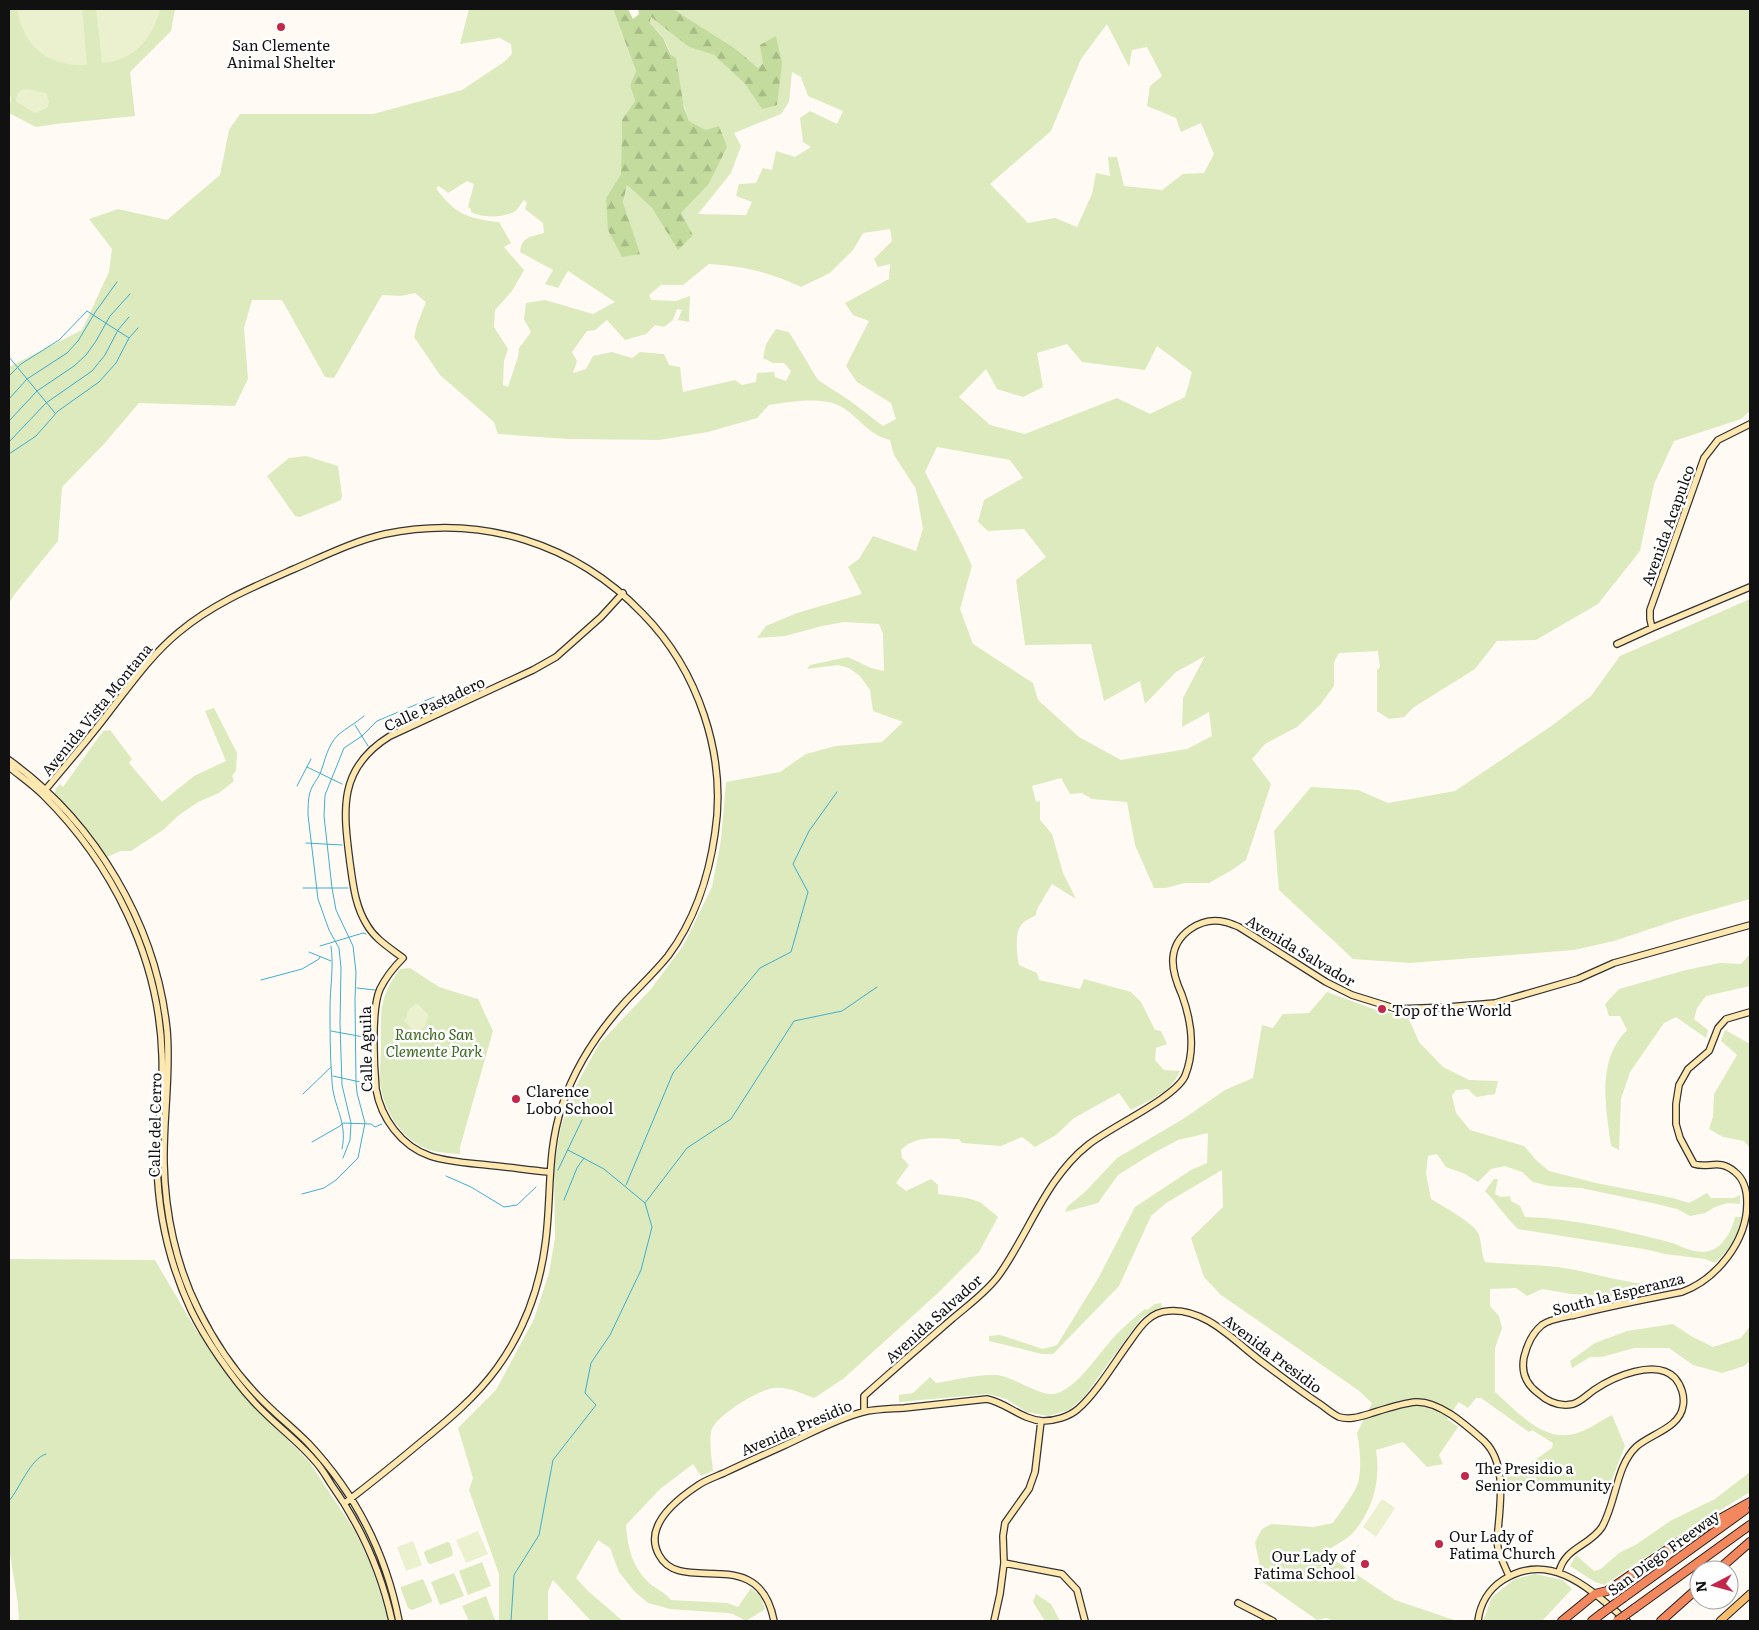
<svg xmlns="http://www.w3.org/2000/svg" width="1759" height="1630" viewBox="0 0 1759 1630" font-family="Literata,serif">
<defs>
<pattern id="forest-firs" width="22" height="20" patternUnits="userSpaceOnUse" patternTransform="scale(1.25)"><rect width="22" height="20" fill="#c3db9c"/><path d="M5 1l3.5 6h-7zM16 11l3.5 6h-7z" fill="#a6bb85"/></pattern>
</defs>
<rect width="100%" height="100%" fill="#fffbf4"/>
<path fill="#dceabd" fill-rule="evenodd" d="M9,9H175L171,31L130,72L135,116L56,124L36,127L9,113L11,97L9,96Z
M469,9H613L636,71L630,85L635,101L622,120L621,174L606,198L639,253L623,202L627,185L652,208L679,250L681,213L708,185L706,130L689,121C679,96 677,59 663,38C660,33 654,28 650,23L652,16L689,47L714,55L745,84L762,109L763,63L758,68L736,49L673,9H1750V411L1741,419L1674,441L1654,484L1640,551L1598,604L1536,640L1497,641L1475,669L1414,707L1404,717L1389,719L1377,711V670L1380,667L1378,651L1339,653L1334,662V686L1320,705L1297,727L1265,744L1252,759L1271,784L1246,860L1232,870L1209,883H1185L1166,888H1154L1135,845L1127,802L1092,799L1082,793L1070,794L1061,778L1032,786L1036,802L1040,801V820L1052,834L1063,873L1076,899L1052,884L1037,909L1036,915C1032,918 1025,920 1022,924C1014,932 1017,955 1019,965L1037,973L1039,980L1080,989L1084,979L1131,992L1141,1002L1155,1030L1161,1031L1167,1044L1156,1048L1155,1060L1164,1070L1180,1071C1171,1093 1151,1099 1131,1110L1119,1093L1074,1118L1056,1135L1035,1147L1022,1137L1001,1146L962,1143L959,1139C939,1139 916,1134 901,1150L902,1158L909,1165L896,1183L906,1191L931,1179L938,1185V1194L967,1198L980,1202L998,1217L979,1252L938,1293L843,1379L814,1398C802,1393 786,1386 773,1388C758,1390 713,1417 711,1432C709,1444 712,1459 713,1471L701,1476L693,1464L660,1489L626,1525C628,1549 632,1566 649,1583C656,1589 665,1592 671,1600L727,1603L738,1607L751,1588L761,1597L765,1609L746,1621L733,1614L727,1613L670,1609L648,1603L634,1591L619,1572L610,1548L598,1540L576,1578L588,1591L623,1621H591L553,1580L548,1591V1621H499V1574L469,1490L473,1478L458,1428L496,1390L534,1319L549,1273L555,1238L554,1167L561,1126L576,1086L599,1044L651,989L683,946L712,887L721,840L726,782L780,772L806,754L836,746L882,742L903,722L873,711L870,690L860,676L849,668L838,665L807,669L810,665L848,657L871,668L884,671L883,634L879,624L844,622L822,626L785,636L757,638L766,626L797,613L862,594L848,567L859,559L873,536L916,551L923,529L916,489L894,455L890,440C868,434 862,421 845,409C826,395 792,402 769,405L757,418L708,432L659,440L568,439L498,434L494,422L440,375L414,337L417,325L426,302L415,293L401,296L382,295L334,378L325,377L282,300H252L244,328L248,379L235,406L139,403L104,444L62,487L58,541L14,595L9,603V367L82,330L109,272L112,249L89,219L118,209L167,220L220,175L229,130L240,114H373L462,90L504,62L512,54L511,44L500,38L460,44ZM1107,24L1129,67L1132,50L1147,47L1162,76L1150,86L1147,106L1176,118L1181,132L1201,123L1214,154L1204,173L1183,174L1162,190L1124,186L1117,157H1108L1110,176L1096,173L1092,194L1077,227L1055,218L1028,223L990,184L1051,131L1081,59ZM792,72L801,77L808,96L843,111L837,124L810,111L800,118L803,142L811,147L795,157L776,151L772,170L763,168L756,183L739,184L736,196L752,202L746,215L698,214L731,173L741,146L734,133L781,114L789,102ZM467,181L474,184L468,207L471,209V212C483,218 501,218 514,212C518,210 521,203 524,200L527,203L525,209L543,223L544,233C531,237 522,236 520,252L553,270L545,284L558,288L568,271L615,302L593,314L545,300L526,303L524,319L531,332L519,348L518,357L508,387L503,385L504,361L508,349L494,327L495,310L512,291L524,270L504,247L511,243L499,222C469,219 454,214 436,188L439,186L448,193ZM890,229L892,241L874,259L878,267L890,264L889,279L845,303L853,315L869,321L846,366L857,382L891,403L896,419L883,426L849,400L818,380L789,332L776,329L766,344L763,358L773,363H784L791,371L786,381L775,377L774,372L757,373L756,382L742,385L735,380L683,392L680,367L669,365L664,354L640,352L632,358L612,352L593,356L586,369L573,373L577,361L572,352L587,331L595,330L607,320L625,340L646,334L655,325L664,327L673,320L677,309L682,310L678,320L689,322L690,296L676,301L651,300L649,295L661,285H683L709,264C743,266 770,272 801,287L830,273L853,250L863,233ZM1067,344L1082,362L1145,370L1157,346L1192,372L1185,397L1150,414L1117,398L1025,434L990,425L959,397L986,369L997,389L1023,397L1043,387L1037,353ZM937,447L1010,460L1023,478L984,500L978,522L988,531L1024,529L1046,557L1016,580L1025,645L1091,644L1104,701L1140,681L1145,704L1176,672L1205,656L1183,698L1182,727L1209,712L1212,736L1187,749L1121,760L1079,737L1038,700L1033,683L973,644L960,609L972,566L963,546L925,472Z
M306,456L338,466L342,496L341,500L300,517L295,516L267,476L289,458Z
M1750,599V899L1683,918L1614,941L1574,950L1410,963L1353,959L1279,890L1274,831L1311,787L1358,790L1388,803L1455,791L1550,727L1591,696L1620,656Z
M214,708L237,753L236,771L232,776L234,781L219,793L198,802L179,815L163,830L131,851H121L107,857L57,797L55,794V790L60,784L63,787L103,731L110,730L132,759L129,763L162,802L194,776L226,761L205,711Z
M1750,954V986L1706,996L1697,1008L1694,1019L1708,1030L1706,1038L1676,1017L1664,1023L1630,1072L1621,1099L1619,1150L1611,1146C1606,1108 1596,1061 1627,1030L1620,1016H1609L1605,1004L1619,989L1686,970L1720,963L1741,964Z
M410,968L439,987L478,999L493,1031L460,1147V1154C450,1153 440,1153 430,1150C402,1141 383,1110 380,1082C379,1071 381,1059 381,1048C381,1013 378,998 400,969Z
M1327,992L1382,1012L1407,1015L1419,1042L1443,1067L1469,1080L1498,1081L1495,1094L1476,1097L1468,1089L1456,1090L1452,1096L1456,1113L1470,1130L1524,1146L1537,1161L1549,1171L1596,1183L1673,1198L1689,1203L1707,1193L1711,1198H1734L1740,1195V1204L1728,1203L1715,1207L1705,1213L1690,1216L1677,1209L1657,1204L1581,1188L1549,1186L1533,1182L1522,1172L1505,1166L1491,1169L1478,1182L1465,1174L1446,1167L1437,1154L1428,1156L1426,1174L1431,1199C1442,1206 1475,1223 1479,1235C1482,1244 1481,1253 1485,1262C1513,1265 1543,1264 1570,1269C1604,1275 1643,1290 1677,1282L1678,1286L1672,1289L1620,1296H1604L1571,1294L1542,1289L1527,1296L1516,1288L1490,1289V1306L1499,1316L1502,1328L1495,1348V1392C1516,1410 1542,1442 1574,1434C1587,1431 1600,1421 1612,1415L1625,1446L1607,1492L1507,1488L1506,1459L1521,1470L1552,1448L1553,1443L1532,1430L1529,1432L1481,1398H1476L1468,1408L1459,1402L1447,1419L1458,1427L1439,1455L1443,1464L1427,1467L1403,1442L1376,1450C1381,1481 1373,1510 1352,1534C1344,1541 1334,1546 1326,1551L1333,1559L1395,1600L1457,1621H1334L1326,1618L1317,1620L1263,1582L1255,1542L1262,1529L1271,1524L1313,1527L1333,1523C1340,1512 1354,1495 1358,1483C1362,1467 1360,1449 1357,1433L1372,1403L1358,1390L1221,1295L1204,1277L1191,1238L1223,1207L1222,1170L1166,1203L1151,1216L1119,1286L1053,1354H1042L989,1341V1336L1000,1335L1043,1349L1057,1345L1099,1277L1135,1207L1191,1170L1207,1163L1208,1133L1178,1140L1150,1155L1118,1175L1098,1203L1065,1212L1067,1207L1086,1191L1117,1158L1183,1119L1225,1090L1253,1078L1262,1025L1273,1028L1283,1014L1309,1013Z
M1725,1030L1750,1044V1148L1744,1141L1723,1137L1709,1129L1713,1117L1714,1094L1737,1055L1721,1041Z
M1494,1179H1498L1495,1194L1501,1197L1510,1196L1511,1201L1520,1206L1525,1217C1572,1218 1620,1230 1665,1241C1680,1244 1692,1255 1709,1251C1723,1248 1732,1230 1735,1217H1741C1738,1237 1730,1249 1715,1263L1705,1259L1665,1254L1644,1249L1518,1229C1506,1218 1497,1203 1485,1191Z
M9,1259L155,1260L196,1330L242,1392L310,1463L355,1531L371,1565L389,1621H19L18,1604L9,1547Z
M1161,1303L1162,1307L1142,1317L1084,1397L1069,1410L1048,1416L1027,1412L1006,1399L988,1394L899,1402V1395L913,1393L930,1377L936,1383C955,1380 977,1374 997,1375C1014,1377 1039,1396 1054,1394C1076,1390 1099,1353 1114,1337C1123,1327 1134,1318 1145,1309L1147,1310L1155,1304Z
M1673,1324L1691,1336L1713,1347L1741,1338L1750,1326V1361L1744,1366L1722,1373L1693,1365L1669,1348H1634L1602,1357H1590L1572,1368L1570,1361L1595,1343L1627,1331Z
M1750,1472V1492L1681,1534L1604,1585L1595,1582L1570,1566L1576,1555L1594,1571L1601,1569L1619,1553L1637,1544L1670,1521L1715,1499Z
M447,1542L450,1543L453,1553L452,1556L431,1564L428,1563L424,1553L425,1551Z
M482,1562L491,1586L468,1595L459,1571Z
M454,1573L464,1596L440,1605L431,1582Z
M1535,1574L1563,1580L1572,1589L1542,1621H1483L1492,1597L1515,1579Z
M423,1579L432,1600V1602L412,1610L408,1608L401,1589V1587Z
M1036,1594L1051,1604L1060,1621H1045L1033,1602Z
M486,1596L495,1620L469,1621L462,1606Z"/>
<path fill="url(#forest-firs)" d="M613,9H628L633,19L639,14L638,9H673L736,49L758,68L763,63L760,45L776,36L782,63L777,105L762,109L745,84L714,55L689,47L651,17L650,23L663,38L671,55L676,58L684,108L689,121L706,130L719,126L727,147L708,185L681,213L693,235L678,250L652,208L627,185L623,202L640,254L622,257L608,230L606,198L621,174L622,120L635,101L630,85L636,71Z"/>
<path fill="#ebf1cf" d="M17,9H82L87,65C48,67 24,47 17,9Z
M96,9H160C152,39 135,60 102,63Z
M27,89L46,93L49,102L47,108L35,113L17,102L16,100C17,92 20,90 27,89Z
M415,1004H418L429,1016L426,1020V1026L416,1033L404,1021L407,1017V1012Z
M1382,1499L1395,1508L1376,1537L1363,1527Z
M478,1531L488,1554L466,1563L456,1540Z
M413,1541L422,1565L406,1571L397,1547Z"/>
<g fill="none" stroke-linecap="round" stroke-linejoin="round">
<path stroke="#40aecd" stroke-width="1" d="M9,357L55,413
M9,376L21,364L59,340L87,311L129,338L138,328
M9,399L27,379L67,353L78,341L96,311L117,282
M9,421L37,391L74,366L86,355L96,341L110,316L130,294
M9,442L46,403L92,371L105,355L118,330L129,317
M9,454L36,436L58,411L99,382L116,363L129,338
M355,725L368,746
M307,767L342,784
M297,786L311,759
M306,843L342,845
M303,888H348
M320,946L363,933L366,934
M331,946C334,967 330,988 330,1008C330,1032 330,1057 332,1081C333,1107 348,1121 342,1149
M309,952L331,961
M261,980L302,969L319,959L320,957
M357,988L375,990
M331,1031L369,1038
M333,1076L369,1084
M303,1094L331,1067
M312,1142L340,1126L343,1123L371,1124L375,1127L382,1124
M343,1158L350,1140L351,1123L342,1085L340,1024L341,968L339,948L329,930L318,899L308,815C308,808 308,799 310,792C312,785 317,780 320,774C325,761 327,746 338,735C346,728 356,723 364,716
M558,1170L582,1120
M446,1176L471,1187L504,1207L517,1205L536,1187
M626,1185L673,1073L760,968L791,952L808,892L793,864L809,831L837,792
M302,1194L324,1188L336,1180L358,1158L365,1123L357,1093L356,1082L355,999L356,972L353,946L336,910L332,888L324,816L325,795L344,748L362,736L377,721L434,697
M564,1200L577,1168L584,1158
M645,1203L687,1148L731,1119L794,1021L842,1011L877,987
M9,1501C20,1488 30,1459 46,1454
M511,1621L514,1575L539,1535L553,1460L596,1405L585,1393L591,1363L610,1335L641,1270L652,1227L645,1203L604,1169L568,1150"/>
<defs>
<path id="secondary" d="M1652,628L1650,619V610L1704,458L1718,440L1750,424
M1617,644L1652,628L1750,587
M9,760C95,822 156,924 167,1030C171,1074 163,1119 164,1163C165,1213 176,1266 199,1311C214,1341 234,1371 258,1396C274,1413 292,1427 308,1443C356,1494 386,1554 399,1621
M9,767C20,776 33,785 43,795C112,863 159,957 162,1055C164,1091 157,1127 157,1163C158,1213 170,1265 191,1310C205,1339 232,1378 254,1402C273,1423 296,1439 314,1460C321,1467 326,1476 331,1484C361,1526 381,1571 392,1621
M42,794C64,767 88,740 109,712C131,684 151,655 179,632C214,603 253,587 294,569C324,556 354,541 385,534C482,514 575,543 643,614C698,670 727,755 715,833C709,876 694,921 668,956C655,972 640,986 626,1001C598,1032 575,1066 562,1106C546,1154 552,1198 545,1246C539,1290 523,1332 497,1368C476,1397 448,1420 421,1442C396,1463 371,1483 345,1503
M549,1172C528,1170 508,1167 487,1165C468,1163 448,1162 430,1156C401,1146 381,1118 376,1089C374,1066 371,1009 380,989C386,977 394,967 403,958C390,948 375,939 367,925C355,906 353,884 350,863C343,809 338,768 390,736L533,670L556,657L601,617L623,593
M864,1412V1396C893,1370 922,1345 952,1319C967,1306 987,1292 999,1275C1029,1233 1046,1178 1088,1145C1110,1127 1175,1098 1185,1076C1196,1049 1191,1020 1182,995C1177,984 1172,971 1173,958C1175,934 1201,916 1225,922C1230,923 1234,925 1239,927L1326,982L1352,995L1397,1009L1448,1007L1495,1003L1578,979L1614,963L1750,925
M1004,1563L1062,1574L1077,1590L1085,1621
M1559,1572C1565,1547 1590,1546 1602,1527C1616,1503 1616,1466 1636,1447C1650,1434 1680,1428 1683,1406C1685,1396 1681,1385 1675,1378C1656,1358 1613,1377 1594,1390C1588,1394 1581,1402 1573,1404C1560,1407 1548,1402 1538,1393C1526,1384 1521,1372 1524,1357C1527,1345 1532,1333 1542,1325C1550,1319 1565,1317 1575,1315C1610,1306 1646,1299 1682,1292C1717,1279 1747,1241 1747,1203C1747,1191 1745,1180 1735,1172C1719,1158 1709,1169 1694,1164L1680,1138L1676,1124V1104L1679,1085L1688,1069L1709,1051L1718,1028L1726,1019L1750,1012
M1238,1603L1273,1621
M774,1621C759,1541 681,1597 659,1555C643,1526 676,1500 697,1486C705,1480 715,1477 724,1473C743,1464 763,1455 783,1446C808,1435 835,1419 863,1412C876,1409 890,1409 904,1408C931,1405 959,1402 987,1399C1007,1403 1022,1420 1043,1421C1054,1421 1069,1417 1078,1409C1096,1394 1116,1360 1131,1340C1140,1327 1150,1312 1168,1311C1205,1307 1235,1342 1262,1362C1281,1376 1300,1391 1320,1404C1326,1408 1332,1414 1339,1417C1349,1420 1359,1417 1369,1414C1382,1410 1402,1403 1416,1402C1440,1401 1467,1426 1484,1441C1509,1465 1499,1510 1497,1542L1499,1553L1509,1576
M994,1621L1000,1594L1004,1563L1003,1536L1005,1523L1029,1489L1035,1472L1041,1421
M1478,1621C1480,1604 1489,1589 1503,1580C1551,1549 1592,1591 1627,1621"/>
<path id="primary" d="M1720,1621L1750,1594"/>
<path id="highway" d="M1718,1570L1750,1542
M1623,1598L1745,1510
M1635,1608L1750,1525
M1562,1621L1595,1594L1607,1591L1677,1543L1750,1502
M1592,1621L1601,1614
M1661,1621L1699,1587"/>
</defs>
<use href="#secondary" stroke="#333" stroke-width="8"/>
<use href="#primary" stroke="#222" stroke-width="9"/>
<use href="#highway" stroke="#222" stroke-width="10"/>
<use href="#secondary" stroke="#fee8b0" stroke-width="5.5"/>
<use href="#primary" stroke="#f7bd6c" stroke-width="7"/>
<use href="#highway" stroke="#f3885e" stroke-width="8"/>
<defs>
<path id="highway-bridge" d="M1601,1614L1623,1598
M1617,1621L1635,1608"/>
</defs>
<use href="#highway-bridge" stroke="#222" stroke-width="10" stroke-linecap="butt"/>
<use href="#highway-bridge" stroke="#f3885e" stroke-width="8"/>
</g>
<g fill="#c1284a" stroke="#fff" stroke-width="2">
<circle cx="281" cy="27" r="5"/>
<circle cx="1382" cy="1009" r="5"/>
<circle cx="516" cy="1099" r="5"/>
<circle cx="1465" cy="1476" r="5"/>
<circle cx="1439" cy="1544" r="5"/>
<circle cx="1365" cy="1564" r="5"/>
</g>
<g text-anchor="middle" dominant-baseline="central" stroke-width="5" stroke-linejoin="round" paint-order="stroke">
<g font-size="15" fill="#111" stroke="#fff" text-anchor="start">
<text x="281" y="44" text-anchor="middle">San Clemente<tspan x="281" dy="17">Animal Shelter</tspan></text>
<text x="1392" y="1009">Top of the World</text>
<text x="526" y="1090">Clarence<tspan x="526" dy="17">Lobo School</tspan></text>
<text x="1475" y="1467">The Presidio a<tspan x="1475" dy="17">Senior Community</tspan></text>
<text x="1449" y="1535">Our Lady of<tspan x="1449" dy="17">Fatima Church</tspan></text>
<text x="1355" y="1555" text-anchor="end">Our Lady of<tspan x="1355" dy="17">Fatima School</tspan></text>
</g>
<g font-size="15" fill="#111" stroke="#fff">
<text transform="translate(1667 525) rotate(-70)">Avenida Acapulco</text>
<text transform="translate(434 703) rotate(-25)">Calle Pastadero</text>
<text transform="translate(96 709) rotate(-51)">Avenida Vista Montana</text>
<text transform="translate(1301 950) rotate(31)">Avenida Salvador</text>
<text transform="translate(365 1049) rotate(-91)">Calle Aguila</text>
<text transform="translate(154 1125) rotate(-89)">Calle del Cerro</text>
<text transform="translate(1618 1293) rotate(-14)">South la Esperanza</text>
<text transform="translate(933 1318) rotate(-42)">Avenida Salvador</text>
<text transform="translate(1273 1353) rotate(37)">Avenida Presidio</text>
<text transform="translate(796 1427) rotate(-23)">Avenida Presidio</text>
<text transform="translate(1663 1552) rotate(-36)">San Diego Freeway</text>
</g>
<g font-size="15" font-style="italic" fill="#3c6920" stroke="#fff">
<text x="434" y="1033">Rancho San<tspan x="434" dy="17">Clemente Park</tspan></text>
</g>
</g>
<rect width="1759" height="1630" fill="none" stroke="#111111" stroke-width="20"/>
<g transform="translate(1714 1585) rotate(264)"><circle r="24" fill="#ffffff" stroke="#a0a0a0"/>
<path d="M0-4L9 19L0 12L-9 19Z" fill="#c1284a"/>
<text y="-8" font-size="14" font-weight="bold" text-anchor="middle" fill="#111111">N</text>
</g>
</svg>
